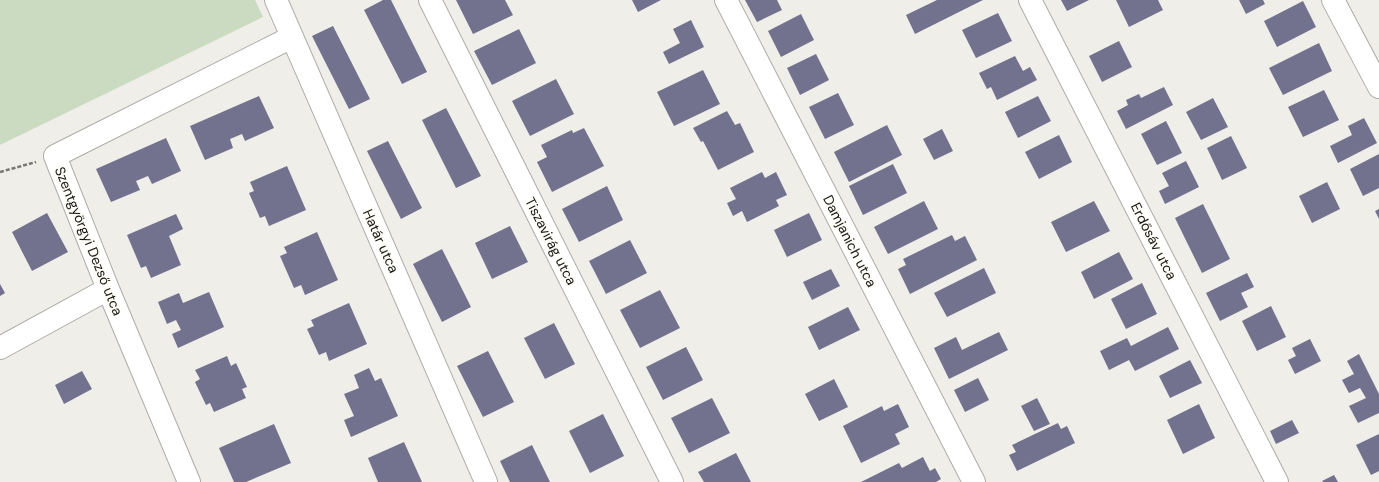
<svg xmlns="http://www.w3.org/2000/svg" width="1379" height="482" viewBox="0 0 1379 482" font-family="'DM Sans',sans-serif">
<rect width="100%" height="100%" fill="#efeee9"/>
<path fill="#cadbc2" d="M0,0H255L263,17L0,145Z"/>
<path fill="#72718e" d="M383,0H391L427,72L402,84L364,10Z
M456,0H505L513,15L473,34Z
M632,0H661L638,12Z
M745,0H777L782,10L757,22Z
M937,0H983L915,34L906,15Z
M1061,0H1089L1067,11Z
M1116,0H1158L1163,10L1129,27Z
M1239,0H1263L1265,4L1246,14Z
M1303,1L1316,27L1277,47L1264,21Z
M998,13L1012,41L976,58L962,30Z
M801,14L814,40L781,57L768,31Z
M691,20L704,47L669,64L663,52L680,43L673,29Z
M333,26L370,99L349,109L312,36Z
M519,29L536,63L492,85L474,51Z
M1119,41L1132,67L1102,82L1089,56Z
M1319,43L1332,71L1283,95L1269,68Z
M816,54L829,80L800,95L787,68Z
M1015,56L1023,71L1030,67L1037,80L997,100L991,87L987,89L979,73Z
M703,70L720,104L674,126L657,92Z
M556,79L574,114L530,136L512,101Z
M1164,87L1173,105L1126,129L1117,111L1128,105L1126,100L1139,94L1141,98Z
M1324,90L1339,120L1303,137L1288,107Z
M838,93L854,125L825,139L809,107Z
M259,96L274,128L245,141L242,134L230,139L233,148L205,160L190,126Z
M1038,96L1051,121L1018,138L1005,112Z
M1213,98L1228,127L1201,140L1186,112Z
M446,108L481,176L456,188L422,120Z
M727,111L735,125L740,123L754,152L718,170L703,141L701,142L693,128Z
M1364,118L1377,143L1338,163L1330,146L1352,135L1348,126Z
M1166,121L1182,153L1157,165L1141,134Z
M887,125L902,155L849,182L834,152Z
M584,128L604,166L552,192L537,162L547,157L541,145L572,130L573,133Z
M942,129L953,151L934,160L923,139Z
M1059,135L1072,162L1039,179L1025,152Z
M1231,136L1247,168L1222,180L1207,148Z
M166,138L181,171L152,184L148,176L136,181L140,190L111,202L96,169Z
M388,141L422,208L401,219L367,151Z
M1379,154V188L1363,196L1350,169Z
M1186,161L1199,187L1165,204L1159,191L1169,186L1162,173Z
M893,164L907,193L863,215L849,186Z
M287,166L306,210L269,226L265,216L260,218L249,193L254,191L250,182Z
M762,172L765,178L776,172L787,195L776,200L779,206L747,222L742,211L733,216L727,203L736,199L730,188Z
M1327,182L1340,209L1312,223L1299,196Z
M607,186L623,220L579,242L562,209Z
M924,201L938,229L888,254L874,227Z
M1094,201L1110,231L1066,252L1051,222Z
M1203,204L1230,259L1202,273L1175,218Z
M1379,209V219L1375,211Z
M47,213L68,252L32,271L12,232Z
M809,213L822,240L787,257L774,230Z
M176,214L183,229L169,236L181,265L151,278L146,266L141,268L127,235Z
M510,226L528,262L492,279L475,243Z
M317,232L338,280L305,295L301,285L294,288L280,256L287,253L284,247Z
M952,235L955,241L965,236L977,260L910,294L898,269L906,265L903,259Z
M630,240L647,273L606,294L589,261Z
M442,249L471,307L442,322L413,264Z
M1119,252L1133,279L1094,299L1081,272Z
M984,268L996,293L947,317L934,293Z
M831,269L840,286L812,300L803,282Z
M1247,273L1254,287L1241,293L1248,307L1220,321L1206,293Z
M1142,283L1157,314L1126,329L1111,299Z
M0,284L5,293L0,296Z
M660,290L680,328L640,348L620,310Z
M209,292L224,327L178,348L172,334L181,330L176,320L167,324L158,302L179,293L183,303Z
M349,303L367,344L329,361L326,352L319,355L307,329L314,326L311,320Z
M1271,306L1286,337L1257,351L1242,321Z
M848,307L860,330L819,350L808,327Z
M554,323L575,364L545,379L524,338Z
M1168,327L1179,349L1135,371L1129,360L1109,370L1100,351L1127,338L1131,346Z
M999,332L1008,350L949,379L934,348L956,337L962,350Z
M1310,339L1321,361L1295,374L1288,360L1296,356L1292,348Z
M686,347L703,380L663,400L646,367Z
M488,351L514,402L483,417L457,366Z
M1359,354L1379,394V413L1358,423L1349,406L1366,398L1360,388L1349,393L1342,380L1354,374L1347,361Z
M227,356L231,366L236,363L247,387L242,389L246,398L214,412L210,403L206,405L195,382L200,379L195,370Z
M1190,360L1202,383L1170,398L1159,376Z
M369,368L375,381L381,378L398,416L351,437L344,420L354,416L344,394L359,388L354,375Z
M82,371L92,389L64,404L55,385Z
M978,378L989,400L965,412L954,390Z
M834,379L848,407L819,421L805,394Z
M712,398L730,433L689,453L671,418Z
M1037,398L1050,424L1034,431L1021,406Z
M898,404L909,427L895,434L900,444L861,463L843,426L882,406L884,411Z
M1199,404L1215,438L1183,454L1167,420Z
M603,414L624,456L590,473L569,431Z
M1292,420L1299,433L1276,444L1270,431Z
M1058,423L1061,429L1067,426L1075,443L1017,471L1009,455L1016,452L1012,445Z
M274,424L291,463L246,482H234L219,448Z
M1379,434V471L1371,475L1356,445Z
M404,442L422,482H378L368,458Z
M532,445L550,482H510L500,461Z
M736,453L751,482H704L698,472Z
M923,457L930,471L935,468L941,479L936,482H861L899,463L902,468Z
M1334,475L1338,482H1323L1322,481Z"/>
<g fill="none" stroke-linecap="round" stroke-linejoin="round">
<defs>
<path id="minor" d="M276,0L486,482
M430,0L672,482
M726,0L974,482
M1030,0L1277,482
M1333,0L1379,87
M0,348L108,289
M189,482L108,289L55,156L292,37"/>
</defs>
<use href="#minor" stroke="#adaca7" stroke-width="24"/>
<path stroke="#777774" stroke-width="2.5" stroke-dasharray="4 2" stroke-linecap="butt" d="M0,172L36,162"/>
<use href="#minor" stroke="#fff" stroke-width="22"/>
</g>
<g text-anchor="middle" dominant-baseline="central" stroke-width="4" stroke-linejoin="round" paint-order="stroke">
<g font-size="14" fill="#151513" stroke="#fdfcf6">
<text transform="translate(89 241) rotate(68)">Szentgyörgyi Dezső utca</text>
<text transform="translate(381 241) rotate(66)">Határ utca</text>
<text transform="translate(551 241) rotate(63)">Tiszavirág utca</text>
<text transform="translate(850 241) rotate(63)">Damjanich utca</text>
<text transform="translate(1154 241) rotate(63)">Erdősáv utca</text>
</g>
</g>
</svg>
